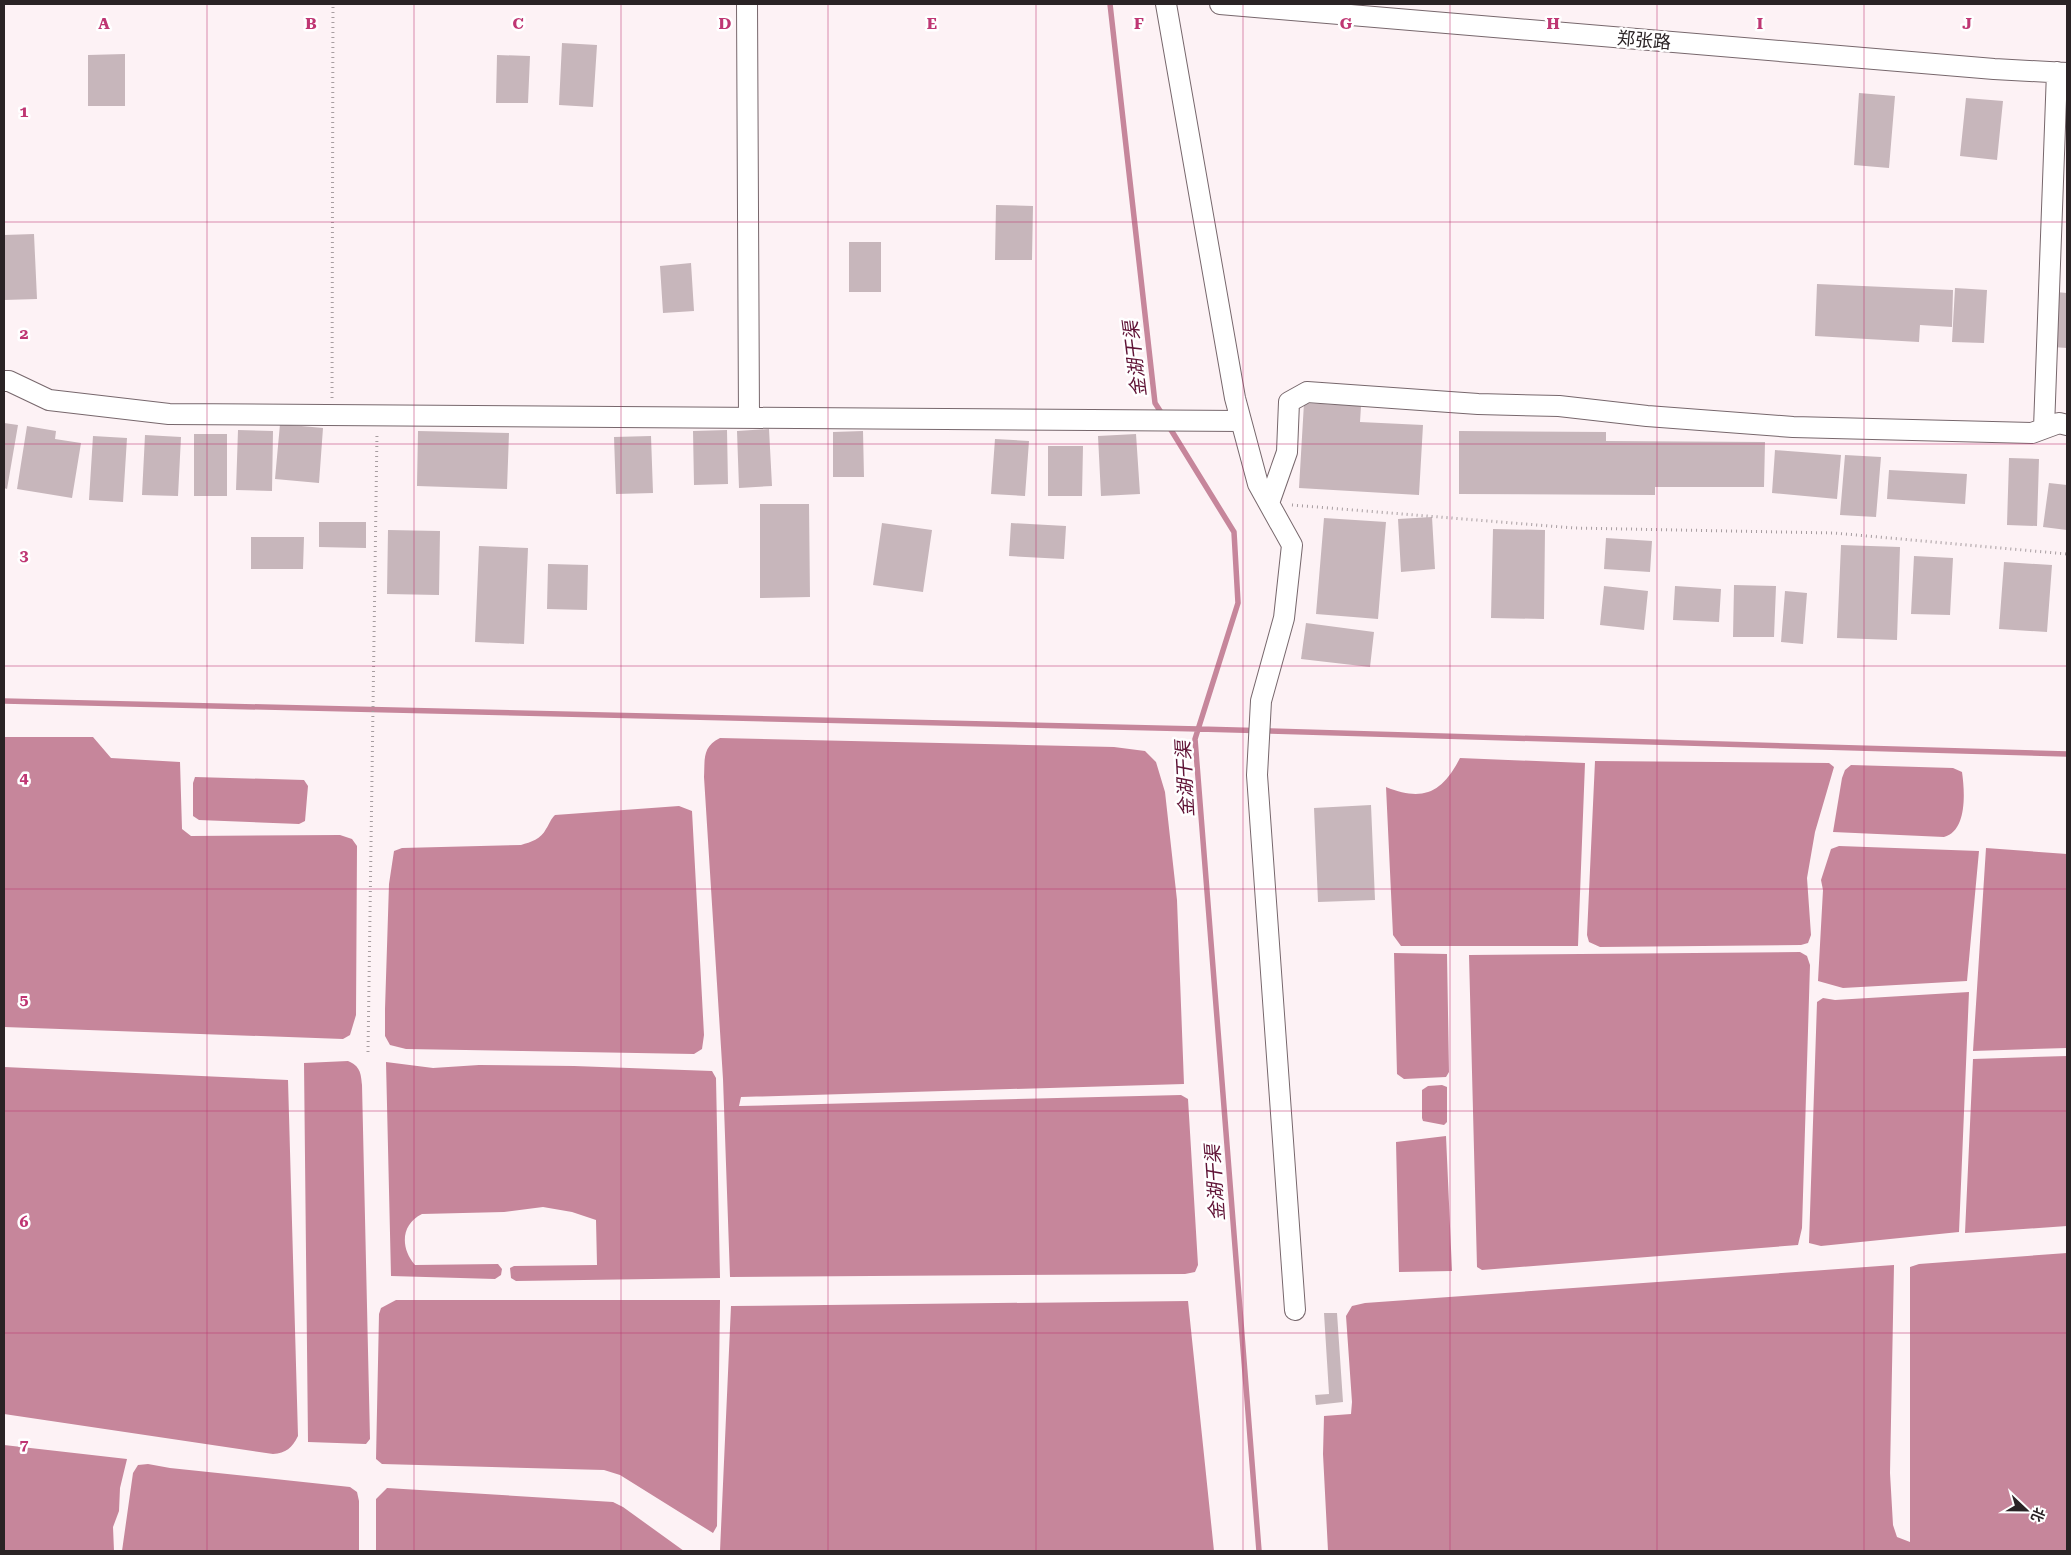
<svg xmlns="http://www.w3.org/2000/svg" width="2071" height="1555" viewBox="0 0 2071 1555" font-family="'Roboto Serif','Noto Sans SC',serif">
<rect width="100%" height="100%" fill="#fdf2f5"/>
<path fill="#c6869b" d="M4,737H93L111,758L180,762L182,829L191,836L340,835L352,839L357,846L356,1015L350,1035L343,1039L4,1027Z
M720,738L1114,747L1145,751L1156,762L1165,792L1177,900L1184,1084L741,1097L739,1106L1181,1095L1188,1099L1198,1265L1195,1272L1185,1274L730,1277L723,1079L704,777C705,759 702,747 720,738Z
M1460,758L1585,763L1578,946H1401L1393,935L1386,787C1423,802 1442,793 1460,758Z
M1595,761L1829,763L1834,767L1815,832L1807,878L1811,935L1808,943L1801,945L1600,947L1589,942L1587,935Z
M1851,765L1953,768L1962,772C1965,793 1967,831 1944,837L1833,832L1842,778L1845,770Z
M195,777L304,780L308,786L305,821L299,824L199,820L193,816V783Z
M679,806L692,811L704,1035L702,1049L694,1054L406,1049L390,1045L385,1036V1009L389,884L394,851L402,848L521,845C531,842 541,839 546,829C550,823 550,820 555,815Z
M1839,846L1979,851L1967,981L1843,988L1818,981L1823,890L1821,880L1831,849Z
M1986,848L2067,854V1048L1973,1051Z
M1800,952L1807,956L1810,965L1802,1228L1798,1245L1482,1270L1477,1267L1469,955Z
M1394,953L1447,954L1449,1072L1446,1077L1404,1079L1397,1074Z
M1969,992L1959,1232L1821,1246L1809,1243L1817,1002L1823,998L1835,1000Z
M2067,1056V1226L1965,1233L1973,1059Z
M348,1061C360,1066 361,1073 362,1085L370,1439L366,1444L308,1442L304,1063Z
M386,1062L433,1068L479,1065L574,1066L712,1071L716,1078L720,1278L516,1281L511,1278L510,1268L514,1266L597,1265L596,1220L572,1212L543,1207L504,1212L422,1214C401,1224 400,1248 415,1265L498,1264L502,1269L501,1275L495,1279L391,1276Z
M4,1067L288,1080L298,1436C292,1448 286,1453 273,1454L4,1414Z
M1442,1085L1447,1087V1122L1444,1125L1423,1121L1422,1118V1090L1428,1086Z
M1446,1136L1452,1271L1399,1272L1396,1142Z
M2067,1253V1551H1328L1323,1454L1324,1416L1351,1414L1352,1402L1346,1316L1352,1306L1365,1303L1894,1265L1890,1473L1893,1525L1897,1537L1910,1542V1267L1919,1264Z
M396,1300H720L717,1526L713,1533L620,1475L604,1470L382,1464L376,1459L379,1314L381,1308Z
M1188,1301L1214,1551H720L731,1306Z
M4,1445L127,1459L120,1488L119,1511L113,1527L114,1551H4Z
M148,1464L170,1468L350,1487L357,1492L359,1501V1551H122L133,1473L138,1465Z
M387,1488L613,1502L623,1507L684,1551H376V1499Z"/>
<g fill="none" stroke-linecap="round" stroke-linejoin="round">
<path stroke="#c6869b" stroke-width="5.5" d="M1110,4L1155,403L1164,417
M1168,425L1234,532L1238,603L1195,739L1259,1551
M4,701L1199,729L2067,754"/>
</g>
<path fill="#c7b6bb" d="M562,43L597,45L593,107L559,105Z
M125,54V106H88V55Z
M497,55L530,56L528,103H496Z
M1859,93L1895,96L1889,168L1854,165Z
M1966,98L2003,101L1997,160L1960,156Z
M996,205L1033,206L1032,260H995Z
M34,234L37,299L4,300V235Z
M849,242H881V292H849Z
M691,263L694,311L663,313L660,266Z
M1817,284L1953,290L1952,327L1920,325L1919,342L1815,336Z
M1955,288L1987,290L1984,343L1952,342Z
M2056,292L2067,293V348L2052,347Z
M1304,403L1361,406L1360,422L1423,425L1419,495L1299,488Z
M4,423L18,425L7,489L4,488Z
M280,424L323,428L319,483L275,479Z
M27,426L56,431L55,439L81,443L72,498L17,489Z
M769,429L772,486L739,488L737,431Z
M238,430L273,431L272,491L236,490Z
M727,430L728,484L694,485L693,431Z
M418,431L509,433L507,489L417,486Z
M863,431L864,477H833V432Z
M1459,431L1606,432V441L1765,442L1764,487H1655V495L1459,494Z
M194,434H227V496H194Z
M1136,434L1140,494L1101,496L1098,436Z
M145,435L181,437L178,496L142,495Z
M93,436L127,438L123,502L89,500Z
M651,436L653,493L616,494L614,437Z
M995,439L1029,441L1025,496L991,494Z
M1048,446H1083L1082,496H1048Z
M1775,450L1841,455L1837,499L1772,493Z
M1845,455L1881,457L1876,517L1840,515Z
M2009,458L2039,459L2037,526L2007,525Z
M1889,470L1967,474L1965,504L1887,499Z
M2049,483L2067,485V530L2043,527Z
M760,504H809L810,597L760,598Z
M1432,517L1435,569L1401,572L1398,519Z
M1324,518L1386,522L1378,619L1316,614Z
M319,522H366V548L319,547Z
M882,523L932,530L923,592L873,585Z
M1011,523L1066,526L1064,559L1009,556Z
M1493,529L1545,530L1544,619L1491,618Z
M388,530L440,531L439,595L387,594Z
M251,537H304L303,569H251Z
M1606,538L1652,541L1650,572L1604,569Z
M1841,545L1900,547L1897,640L1837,638Z
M479,546L528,548L524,644L475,642Z
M1914,556L1953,558L1950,615L1911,614Z
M2004,562L2052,565L2047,632L1999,629Z
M548,564L588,565L587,610L547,609Z
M1734,585L1776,586L1774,637H1733Z
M1604,586L1648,591L1644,630L1600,625Z
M1675,586L1721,589L1719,622L1673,620Z
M1785,591L1807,593L1803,644L1781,642Z
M1306,623L1374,632L1370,667L1301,659Z
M1371,805L1375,900L1318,902L1314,808Z
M1324,1313H1337L1343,1402L1316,1405L1315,1395L1329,1394Z"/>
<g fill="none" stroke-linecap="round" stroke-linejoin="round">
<defs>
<path id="minor" d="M747,4L749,418
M1166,4L1235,398L1258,484L1292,545L1284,618L1261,701L1257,775L1295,1310
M1220,4L1994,69L2067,73
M4,381H9L49,400L169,414L1241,421
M2044,428L2057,72
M1269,503L1287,452L1289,402L1307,392L1478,404L1559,406L1647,416L1793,427L2032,433L2059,423L2067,425"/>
</defs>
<use href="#minor" stroke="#77676c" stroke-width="22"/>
<path stroke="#a79da0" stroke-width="3" stroke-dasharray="1 4" stroke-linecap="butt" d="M332,398L333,4
M1292,505L1574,528L1834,533L2067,554
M368,1052L377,432"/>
<use href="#minor" stroke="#fff" stroke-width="20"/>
</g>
<path fill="none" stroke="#bf3673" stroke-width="1" stroke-opacity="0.55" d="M207,4V1551M414,4V1551M621,4V1551M828,4V1551M1036,4V1551M1243,4V1551M1450,4V1551M1657,4V1551M1864,4V1551M4,222H2067M4,444H2067M4,666H2067M4,889H2067M4,1111H2067M4,1333H2067"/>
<g text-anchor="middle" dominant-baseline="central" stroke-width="5" stroke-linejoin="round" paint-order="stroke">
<g font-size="18" fill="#2a2325" stroke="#fff">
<text transform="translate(1644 40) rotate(5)">郑张路</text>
</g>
<g font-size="19" font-style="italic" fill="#601336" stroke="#fff">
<text transform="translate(1135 359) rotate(-97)">金湖干渠</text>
<text transform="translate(1185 779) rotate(-93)">金湖干渠</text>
<text transform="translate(1215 1183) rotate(-94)">金湖干渠</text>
</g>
</g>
<g font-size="16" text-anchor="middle" font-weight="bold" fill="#bf3673" stroke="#fff" stroke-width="5" stroke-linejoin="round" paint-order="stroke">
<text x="104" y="29">A</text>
<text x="311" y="29">B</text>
<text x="518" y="29">C</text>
<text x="725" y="29">D</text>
<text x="932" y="29">E</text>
<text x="1139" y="29">F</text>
<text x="1346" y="29">G</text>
<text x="1553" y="29">H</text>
<text x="1760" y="29">I</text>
<text x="1967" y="29">J</text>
<text x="24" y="117">1</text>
<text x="24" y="339">2</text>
<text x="24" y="561">3</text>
<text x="24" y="783">4</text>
<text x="24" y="1005">5</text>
<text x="24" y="1227">6</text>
<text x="24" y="1450">7</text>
</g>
<rect width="2071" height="1555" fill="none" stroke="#2a2325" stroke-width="10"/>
<g transform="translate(2026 1510) rotate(112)" stroke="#ffffff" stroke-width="4" paint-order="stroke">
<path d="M0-4L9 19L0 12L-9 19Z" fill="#2a2325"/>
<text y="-8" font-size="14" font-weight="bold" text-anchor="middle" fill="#2a2325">北</text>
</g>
</svg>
